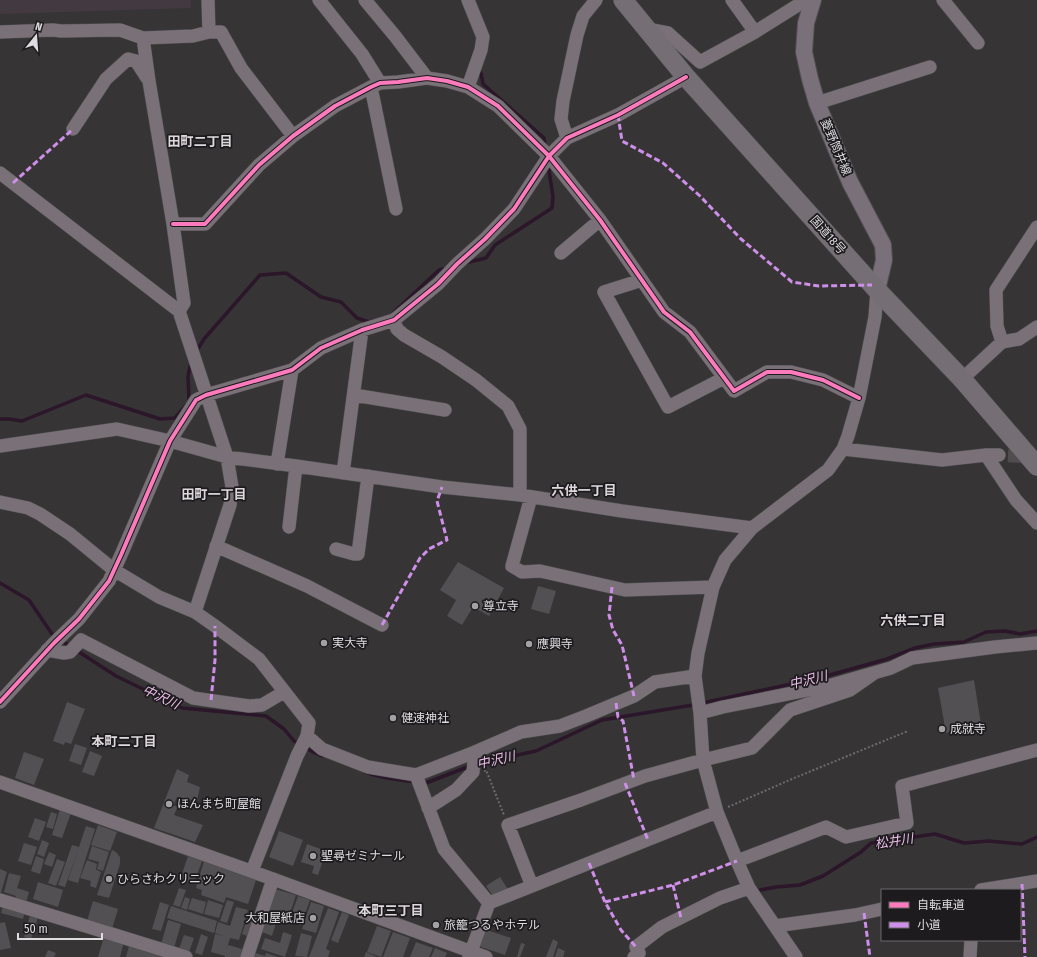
<svg xmlns="http://www.w3.org/2000/svg" width="1037" height="957" viewBox="0 0 1037 957" font-family="'Fira Sans Condensed','Noto Sans JP',sans-serif">
<rect width="100%" height="100%" fill="#373436"/>
<path fill="#423941" d="M0,0H191V8L0,14Z"/>
<g fill="none" stroke-linecap="round" stroke-linejoin="round">
<path stroke="#2b162a" stroke-width="3.5" d="M481,73L483,84L544,138L545,146
M465,263L486,258L495,245L552,208L553,197L548,164
M394,312L439,270L447,268
M196,352L204,339L260,275L286,273L321,297L341,302L357,318L369,322L372,321
M0,419H9L22,421L86,395L160,419L175,418L189,402L188,376L191,362
M0,583L29,600L52,634L57,637
M62,641L116,676L182,708L266,716L284,729L294,741L315,753L322,756
M476,764L536,751L602,720L693,705L819,678L887,659L915,648L934,644L964,642L986,632L1005,631L1020,634L1037,631
M365,772C381,778 398,780 416,782
M422,782L426,783L470,766
M760,890L776,887L800,885L823,876L861,852L871,843L935,834L964,843L989,841L1022,844L1037,837"/>
</g>
<path fill="#525052" d="M458,562L504,588L489,616L473,607L462,625L447,616L456,600L440,590Z
M538,586L556,591L549,614L531,609Z
M974,680L981,724L946,733L938,688Z
M67,702L85,709L71,744L65,742L64,745L53,741Z
M75,744L87,748L81,765L69,761Z
M90,751L102,756L94,776L82,772Z
M24,752L44,759L34,785L15,778Z
M177,769L189,775L187,782L200,787L197,801L177,797L173,806H178L174,815L203,825L195,842L154,828Z
M60,809L71,813L62,838L52,835Z
M51,812L57,814L53,829L46,827Z
M35,818L46,822L39,841L28,837Z
M98,825L117,832L110,851L91,845Z
M86,826L95,829L78,883L68,880Z
M279,831L303,840L293,866L269,857Z
M42,840L49,843L44,857L37,854Z
M24,843L37,847L31,865L18,861Z
M307,844L326,851L318,875L312,873L314,866L301,862Z
M72,845L79,847L65,887L58,885Z
M92,846L109,852L103,871L97,869L99,862L88,859Z
M112,850L116,852L120,857V864L109,898L97,895Z
M49,852L56,855L52,867L44,864Z
M36,856L44,859L40,874L31,871Z
M188,856L202,861L194,884L180,880Z
M57,859L65,862L56,886L48,883Z
M87,860L97,864L96,869H95L101,872L96,888L90,886L91,881L80,878Z
M204,861L256,880L248,904L226,897L224,903L201,895L202,890L196,888Z
M0,869L7,872L0,896Z
M9,873L21,876L17,888L29,892L26,903L14,900L16,896L4,892Z
M500,877L509,891L496,900L486,886Z
M38,882L63,890L58,907L33,899Z
M179,888L186,890L180,907L173,905Z
M275,889L296,895L287,922L267,915Z
M298,896L310,900L301,925L289,921Z
M185,897L190,899L187,910L181,908Z
M192,898L206,902L203,914L188,909Z
M208,900L223,905L219,918L204,914Z
M227,900L234,902L227,923L220,921Z
M93,901L118,909L112,929L87,921Z
M160,902L169,905L161,931L152,929Z
M311,902L324,906L316,933L302,929Z
M4,903L26,908L23,919L1,913Z
M171,906L217,921L214,933L167,918Z
M236,907L248,910L239,940L230,938L226,951L228,945L242,949L240,957H225V956L211,952L215,934L224,936L215,933L218,922L230,926Z
M328,908L339,912L326,949L330,951L328,957H309Z
M31,912L39,914L31,939L24,937Z
M342,912L349,915L338,943L331,940Z
M248,916L256,918L250,937L242,934Z
M267,917L277,920L272,936L262,932Z
M168,920L181,924L174,948L161,944Z
M5,922L11,948L0,950V923Z
M377,926L391,931L381,957L367,952Z
M484,929L511,938L505,955L478,946Z
M283,932L292,935L285,957L261,949L265,938L280,943Z
M393,932L410,938L403,957H383Z
M105,933L125,938L120,957H98Z
M301,933L312,936L307,957L295,956Z
M201,934L208,937L202,955L195,953Z
M184,935L194,938L189,952L179,949Z
M553,939L558,942L553,957H546Z
M130,942L177,957H126Z
M416,942L433,948L429,957H410Z
M521,943L525,944L520,957H517Z
M435,948L447,953L445,957H431Z
M558,948L565,951L563,957H555Z
M48,950L56,953L54,957H45Z
M366,952L377,957H364Z
M255,953L265,956L266,953L278,957H253Z"/>
<g fill="none" stroke-linecap="round" stroke-linejoin="round">
<path stroke="#504d4f" stroke-width="13" stroke-dasharray="13 6" stroke-linecap="butt" d="M989,455L1033,457"/>
<defs>
<path id="minor" d="M319,0L362,54L380,83
M365,0L395,36L427,78
M468,0L483,37L481,50L468,87
M732,0L755,32
M943,0L978,43
M647,29L668,33L700,62L755,32L806,0
M0,32L53,30L61,31L120,30L143,38L193,36L209,32L208,0
M209,32H221L241,68L293,136
M143,38L149,81L173,224L184,303L179,311
M371,87L396,209
M817,103L930,67
M73,129L106,79L128,59L136,61L147,78
M567,138L561,119L563,101L577,35L583,16L596,0
M0,173L179,311L227,457L232,487L230,505L195,612
M173,224H205L259,165L293,136L335,106L371,87L380,83L398,82L427,78L447,81L468,87L498,106L549,156L600,220L664,312L690,332L734,391L767,372H791L823,380L859,398
M561,253L600,220
M642,280L604,292L668,407L724,378
M394,320L397,329L404,335L442,357L476,380L508,406L520,429V495
M1002,342L997,326L996,290L1037,227
M962,379L1002,342L1019,339L1037,327
M354,395L445,410
M0,446L117,429L170,441L227,457L296,466L442,487L520,495L622,511L752,528
M843,449L942,460L986,455H999
M986,455L1016,500L1037,523
M277,464L292,370
M343,473L362,330
M531,497L512,566L522,572L540,571L625,590L713,587
M0,502L28,508L40,514L70,534L114,570L159,597L195,612L215,626L259,659L309,723L307,736L297,756L252,871
M289,527L296,466
M216,546L307,586L382,625
M336,549L354,554H358L368,476
M47,650L64,653L70,652L81,640L193,698L249,706L262,705L284,692
M0,702L54,643L79,619L109,581L121,555L170,441L196,400L206,395L292,370L321,348L362,330L394,320L438,284L457,264L485,239L514,209L549,156L567,138L618,115L686,77
M700,713L723,707L828,686L891,668L912,658L995,647L1037,643
M307,736L322,749L368,767L416,775L475,752
M416,775L444,849L489,903
M0,782L273,879L486,957
M428,808L456,790L473,772L475,752L521,732L560,726L586,716L634,696L655,682L695,676
M737,861L826,827L846,837L907,823L902,786L1037,750
M532,886L508,825L581,800L645,776L703,760L752,748L790,710L850,690L873,674
M981,890L1037,881
M0,900L89,927L186,957
M775,926L855,915L882,909
M247,957L273,879
M469,957L489,903L717,812
M634,957L639,953L636,947L662,927L720,898L749,888
M796,957L749,888L737,861L717,812L703,760L700,713L695,676L698,653L713,587L725,560L752,528L828,470L843,449L848,436L859,398L875,317L877,290
M970,957L971,940"/>
<path id="major" d="M813,0L806,23L804,52L810,79L817,103L850,182L883,245L884,260L877,290"/>
<path id="highway" d="M623,0L686,77L877,290L962,379L1037,466"/>
</defs>
<use href="#minor" stroke="#515051" stroke-width="14"/>
<use href="#major" stroke="#515051" stroke-width="18"/>
<use href="#highway" stroke="#515051" stroke-width="20"/>
<path stroke="#706a6f" stroke-width="2" stroke-dasharray="2 2" stroke-linecap="butt" d="M484,771L486,770L504,815
M728,807L792,779L908,731"/>
<use href="#minor" stroke="#797078" stroke-width="13"/>
<use href="#major" stroke="#7a707a" stroke-width="16"/>
<use href="#highway" stroke="#756e75" stroke-width="19"/>
<path stroke="#ce8fe9" stroke-width="3" stroke-dasharray="6 3" stroke-linecap="butt" d="M618,115L622,141L663,163L700,196L741,239L792,282L819,286L872,285
M13,183L73,129
M612,587L609,615L613,630L622,645L634,696
M382,625L420,558L429,549L447,540L437,501L442,487
M211,700L215,660V626
M616,703L618,717L623,721L634,780
M625,783L648,840
M589,863L605,902L621,930L636,947
M1022,884L1025,957
M673,885L681,918
M605,902L673,885L737,861
M864,913L870,957"/>
<defs>
<path id="cycleway" d="M173,224H205L259,165L293,136L335,106L371,87L380,83L398,82L427,78L447,81L468,87L498,106L549,156L600,220L664,312L690,332L734,391L767,372H791L823,380L859,398
M0,702L54,643L79,619L109,581L121,555L170,441L196,400L206,395L292,370L321,348L362,330L394,320L438,284L457,264L485,239L514,209L549,156L567,138L618,115L686,77"/>
</defs>
<use href="#cycleway" stroke="#1d1b1d" stroke-width="6"/>
<use href="#cycleway" stroke="#fd7abc" stroke-width="4"/>
</g>
<g fill="#a4a1a4" stroke="#1d1b1d" stroke-width="1.5">
<circle cx="475" cy="606" r="4"/>
<circle cx="324" cy="643" r="4"/>
<circle cx="529" cy="644" r="4"/>
<circle cx="393" cy="718" r="4"/>
<circle cx="942" cy="729" r="4"/>
<circle cx="169" cy="804" r="4"/>
<circle cx="313" cy="856" r="4"/>
<circle cx="109" cy="879" r="4"/>
<circle cx="313" cy="918" r="4"/>
<circle cx="436" cy="925" r="4"/>
</g>
<g text-anchor="middle" dominant-baseline="central" stroke-width="3.5" stroke-linejoin="round" paint-order="stroke">
<g font-size="12" fill="#dfdcdf" stroke="#1d1b1d">
<text transform="translate(836 147) rotate(67)">菱野筒井線</text>
<text transform="translate(828 235) rotate(48)">国道18号</text>
</g>
<g font-size="12" fill="#dfdcdf" stroke="#1d1b1d" text-anchor="start">
<text x="483" y="606">尊立寺</text>
<text x="332" y="643">実大寺</text>
<text x="537" y="644">應興寺</text>
<text x="401" y="718">健速神社</text>
<text x="950" y="729">成就寺</text>
<text x="177" y="804">ほんまち町屋館</text>
<text x="321" y="856">聖尋ゼミナール</text>
<text x="117" y="879">ひらさわクリニック</text>
<text x="305" y="918" text-anchor="end">大和屋紙店</text>
<text x="444" y="925">旅籠つるやホテル</text>
</g>
<g font-size="13" font-weight="bold" fill="#ded8dd" stroke="#1d1b1d">
<text x="200" y="141">田町二丁目</text>
<text x="584" y="490">六供一丁目</text>
<text x="214" y="494">田町一丁目</text>
<text x="913" y="620">六供二丁目</text>
<text x="124" y="741">本町二丁目</text>
<text x="391" y="910">本町三丁目</text>
</g>
<g font-size="13" font-style="italic" fill="#efbeec" stroke="#1d1b1d">
<text transform="translate(808 680) rotate(-14)">中沢川</text>
<text transform="translate(161 697) rotate(25)">中沢川</text>
<text transform="translate(496 760) rotate(-13)">中沢川</text>
<text transform="translate(894 841) rotate(-9)">松井川</text>
</g>
</g>
<rect x="881" y="889" width="140" height="52" fill="#1d1b1d" stroke="#6b686b"/>
<rect x="889" y="902" width="20" height="6" fill="#fd7abc" stroke="#6b686b"/>
<text x="917" y="909" font-size="12" fill="#dfdcdf">自転車道</text>
<rect x="889" y="922" width="20" height="6" fill="#ce8fe9" stroke="#6b686b"/>
<text x="917" y="929" font-size="12" fill="#dfdcdf">小道</text>
<g transform="translate(36 36) rotate(17)" stroke="#1d1b1d" stroke-width="3" paint-order="stroke">
<path d="M0-3L7 15L0 10L-7 15Z" fill="#dfdcdf"/>
<text y="-6" font-size="11" font-weight="bold" text-anchor="middle" fill="#dfdcdf">N</text>
</g>
<path d="M18 933v6h84v-6" fill="none" stroke="#dfdcdf" stroke-width="2"/>
<text x="24" y="933" font-size="12" fill="#dfdcdf" stroke="#1d1b1d" stroke-width="3" paint-order="stroke">50 m</text>
</svg>
